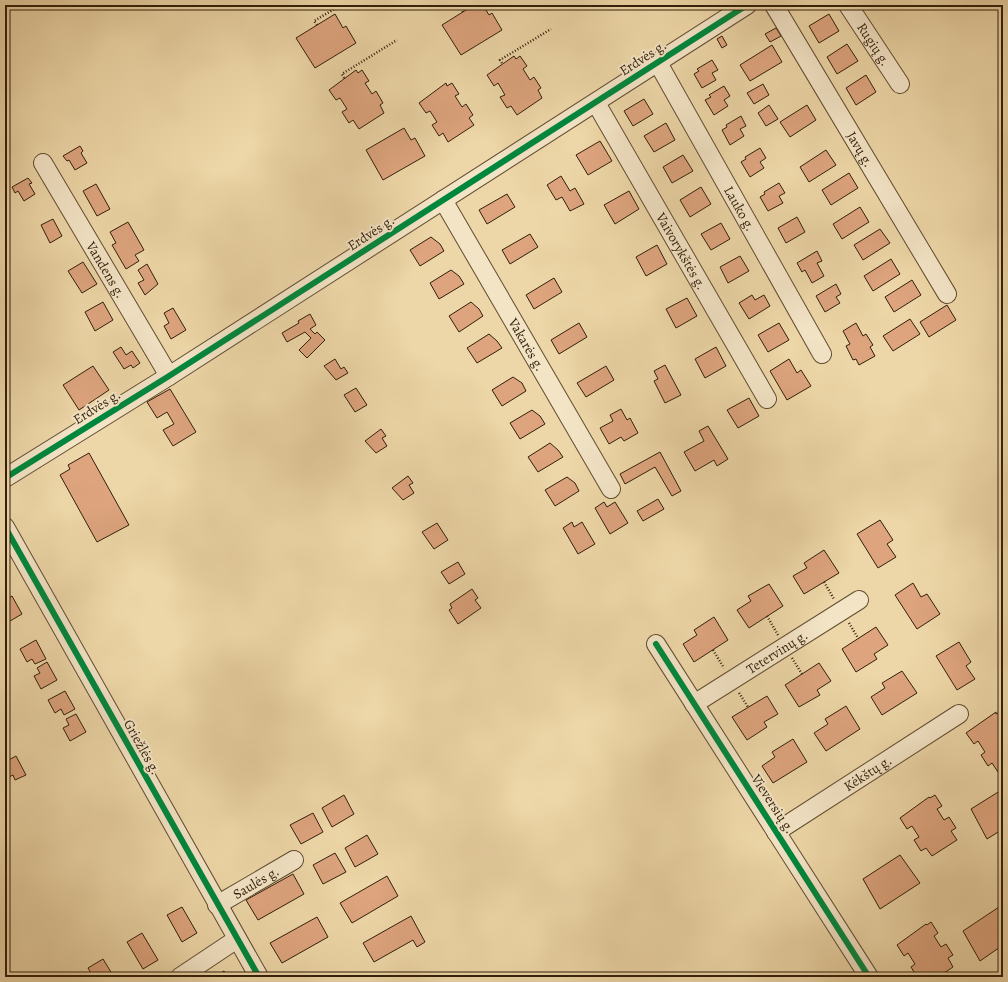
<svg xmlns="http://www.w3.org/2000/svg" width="1008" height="982" viewBox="0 0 1008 982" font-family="Alegreya,serif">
<rect width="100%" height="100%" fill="#edd6a7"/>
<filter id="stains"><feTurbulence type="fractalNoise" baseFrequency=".005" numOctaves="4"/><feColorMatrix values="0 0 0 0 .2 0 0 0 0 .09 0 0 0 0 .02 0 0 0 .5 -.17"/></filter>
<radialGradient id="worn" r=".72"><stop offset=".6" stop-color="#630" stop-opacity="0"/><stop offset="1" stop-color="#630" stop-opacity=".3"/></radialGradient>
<path fill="#dda47e" stroke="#321f0a" d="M474,5H483L489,15L492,13L502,30L461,55L442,25Z
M335,14L343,28L346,26L356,43L315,68L296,38Z
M829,14L839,31L819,43L809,26Z
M776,28L781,36L770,42L765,34Z
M722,36L727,45L722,48L717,39Z
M847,44L858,61L837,74L827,57Z
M772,45L782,62L750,81L740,65Z
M514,56L516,59L520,56L527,66L523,69L530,80L534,77L541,88L538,90L542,98L517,115L511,106L507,108L500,97L505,95L498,83L494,86L487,75Z
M712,60L718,70L712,73L716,80L702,88L694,74L699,71L697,69Z
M356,70L358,73L362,70L369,81L365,83L372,94L376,91L383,103L380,105L384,113L359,129L353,120L349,123L342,112L347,109L340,98L336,100L329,90Z
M866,75L876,92L856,105L846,88Z
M446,83L447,86L452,83L459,94L455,96L462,107L466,104L473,115L469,118L474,125L448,142L443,133L439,136L432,125L437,122L430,111L426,113L419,103Z
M763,84L769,95L754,104L747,93Z
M724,86L730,96L724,100L728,106L714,115L705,100L711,97L709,95Z
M644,99L653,114L633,126L624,111Z
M769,105L778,119L766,126L758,113Z
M807,105L816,120L790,137L780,122Z
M741,116L746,126L740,129L744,136L730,145L722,130L727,127L726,125Z
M666,123L675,140L654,152L644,136Z
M404,128L411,140L415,138L425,156L383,180L366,150Z
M5,141L10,150L5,153Z
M600,141L612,161L588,175L576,155Z
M80,146L83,151L81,153L87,163L75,170L69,160L67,161L63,156Z
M760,148L766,158L760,162L764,168L750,177L741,162L746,159L745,157Z
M826,150L836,165L809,182L800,167Z
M683,155L693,171L672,183L663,167Z
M849,173L858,188L831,205L822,190Z
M561,176L570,191L575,188L584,204L570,211L562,197L556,200L547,185Z
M28,178L32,183L29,184L35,194L24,201L18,191L15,193L12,187Z
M779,183L785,193L779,196L783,203L768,211L760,197L765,194L764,192Z
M96,184L110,209L97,216L83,191Z
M701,187L711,204L690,217L680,200Z
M629,191L639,209L615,224L604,205Z
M507,194L515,207L487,224L479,210Z
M860,207L869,222L842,239L833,224Z
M797,217L805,232L786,243L778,228Z
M53,219L62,236L50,243L41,225Z
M128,222L144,250L135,255L139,261L126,269L112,245L116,243L110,232Z
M721,223L730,239L711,250L701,234Z
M880,229L890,243L863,260L854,245Z
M530,234L538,247L510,264L502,250Z
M431,237L440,244L444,251L420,266L410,250Z
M657,245L667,264L646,276L636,257Z
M817,251L822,261L817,263L824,276L812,283L805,270L802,272L797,263Z
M740,256L749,271L728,283L720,267Z
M891,259L900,274L873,291L864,276Z
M83,262L97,284L82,293L68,271Z
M147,264L158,284L145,295L138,283L144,280L138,270Z
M451,270L459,276L464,284L439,299L430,283Z
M554,278L562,292L534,309L526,295Z
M912,280L921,295L894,312L885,297Z
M836,284L841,294L836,297L840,303L825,312L816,296Z
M752,295L755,300L764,295L770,306L749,319L739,303Z
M687,298L697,316L676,328L666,309Z
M103,302L113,320L95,331L85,312Z
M471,302L479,309L483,316L459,332L449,316Z
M947,305L956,320L929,337L920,322Z
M173,308L186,330L171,339L164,326L169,323L164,313Z
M310,314L316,325L310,329L315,334L317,332L325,340L307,358L299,350L311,338L305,332L287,342L282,333L299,323L298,321Z
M910,319L920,334L893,351L883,336Z
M579,323L587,337L559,354L551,340Z
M779,323L789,340L768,352L758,335Z
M856,323L863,336L866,334L873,345L870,347L875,356L859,365L856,359L853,360L846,346L850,344L843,331Z
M489,334L497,341L502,348L477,363L467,348Z
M121,347L126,355L132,351L140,363L133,368L131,365L124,369L113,352Z
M716,347L726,366L705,378L695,359Z
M335,359L341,369L344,367L348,373L336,380L324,366Z
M789,359L797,373L801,370L811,386L787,400L770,371Z
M665,365L681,395L665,403L654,381L658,379L654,371Z
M93,366L109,390L79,410L63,385Z
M606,366L614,380L586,397L577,383Z
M513,377L522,383L526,391L502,406L492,390Z
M356,388L367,405L355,412L344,395Z
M170,389L196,432L173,446L163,430L174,424L167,412L157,418L147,402Z
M749,398L759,416L738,428L727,410Z
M621,409L627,420L630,418L638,433L624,441L621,437L609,444L600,428L613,421L610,415Z
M532,410L540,416L545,424L520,439L510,423Z
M708,426L728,459L717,466L714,460L695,471L684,452L704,441L699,431Z
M381,429L386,436L382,438L387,446L376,453L365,441Z
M550,443L558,450L563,457L538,472L528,457Z
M660,452L681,491L672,496L655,467L625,484L620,474Z
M89,453L129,525L97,542L60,475L70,469L68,465Z
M408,476L413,483L409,485L414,493L403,500L392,488Z
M567,477L575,483L579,491L555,506L545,490Z
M658,499L664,509L643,521L637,511Z
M604,502L607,507L615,502L628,523L610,534L595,508Z
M880,520L893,540L887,544L896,557L878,568L857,534Z
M572,522L574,527L582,522L595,544L578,554L563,528Z
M437,523L448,540L434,549L422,532Z
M824,550L839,573L804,594L793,576L807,568L804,563Z
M458,562L465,574L449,584L441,572Z
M913,583L921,597L927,594L940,614L917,629L895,595Z
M769,584L783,606L749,628L737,610L751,601L748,596Z
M472,589L478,598L475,600L481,608L458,624L449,610L452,608L450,604Z
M12,596L22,614L5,624V606L7,605L5,600Z
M714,617L728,640L694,662L683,644L697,635L694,630Z
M876,627L888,645L874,654L877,659L856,672L842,649Z
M36,640L46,659L35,664L32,659L27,662L20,649Z
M959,642L971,662L966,666L975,679L957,690L936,656Z
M47,662L57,680L41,689L34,676L40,673L37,668Z
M819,663L831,681L817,690L820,695L799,707L785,685Z
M902,671L917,693L882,715L871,697L885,688L882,683Z
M65,691L75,709L64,715L61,709L55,713L48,700Z
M767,696L778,714L764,722L767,727L747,740L732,717Z
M846,706L860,729L826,751L814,733L828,724L825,719Z
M1001,711L1003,714V768L998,772L992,763L988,766L981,755L985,752L978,741L974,744L966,733L996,712V714Z
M76,714L86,732L70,741L63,728L69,725L66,719Z
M793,739L807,762L773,783L762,766L775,757L772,752Z
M16,756L26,775L15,780L13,775L7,778L5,775V762Z
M1003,789V829L987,839L971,809Z
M344,795L354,814L332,827L322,808Z
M935,795L942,806L937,809L944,820L949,817L956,828L951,831L957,840L932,856L926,848L921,851L914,840L919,837L912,826L907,829L900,818L929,797L930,798Z
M313,813L323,832L301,844L290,825Z
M367,835L378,854L355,867L345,848Z
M335,853L346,872L323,884L313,865Z
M900,855L920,883L880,909L863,879Z
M293,874L304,894L258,920L246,900Z
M387,876L398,896L352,923L340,903Z
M182,907L197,933L182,942L167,915Z
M999,907L1003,913V945L980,961L963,931Z
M411,916L425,942L417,947L413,940L374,962L363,943Z
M317,917L328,937L282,963L270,943Z
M931,922L938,933L934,936L941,947L946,944L953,955L948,958L953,967L938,977H924L923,975L917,977L911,967L915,964L908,953L904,956L897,945L926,924L927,925Z
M142,933L158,960L143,969L127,942Z
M103,959L114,977H93L88,968Z
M224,971L227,977H214Z"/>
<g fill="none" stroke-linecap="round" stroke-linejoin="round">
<defs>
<g id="minor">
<path id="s1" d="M774,5L947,294"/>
<path id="s2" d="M848,5L900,84"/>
<path id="s3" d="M658,63L822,354"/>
<path id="s4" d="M596,103L767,399"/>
<path id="s5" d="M43,163L169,376"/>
<path id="s6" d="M443,200L611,489"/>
<path d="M5,478L169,376L747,5"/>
<path d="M5,527L259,977"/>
<path d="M656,644L869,977"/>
<path id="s7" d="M694,704L859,600"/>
<path id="s8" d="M776,832L959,714"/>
<path id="s9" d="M217,905L294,860"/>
<path d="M180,977L237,939"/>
</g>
</defs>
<use href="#minor" stroke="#614d31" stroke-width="20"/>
<path stroke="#321f0a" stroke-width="2.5" stroke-dasharray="1 2" stroke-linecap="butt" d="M463,12L461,9L468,5
M317,25L314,21L341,5
M502,63L500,60L551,29
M344,78L342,74L397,40
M824,582L834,599
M767,616L778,635
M849,623L858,638
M713,650L724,668
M792,658L802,674
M739,693L748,707"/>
<use href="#minor" stroke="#f3e4c6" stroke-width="18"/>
<defs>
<path id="cycleway" d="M5,478L169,376L747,5
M5,527L259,977
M656,644L869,977"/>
</defs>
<use href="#cycleway" stroke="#f3e4c6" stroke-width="8"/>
<use href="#cycleway" stroke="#00873e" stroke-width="6"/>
</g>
<g text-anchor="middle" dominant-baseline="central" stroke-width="4" stroke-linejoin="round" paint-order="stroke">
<g font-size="14" fill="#321f0a" stroke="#f3e4c6">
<text stroke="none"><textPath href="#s2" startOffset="47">Rugių g.</textPath></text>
<text transform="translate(643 58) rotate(-33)">Erdvės g.</text>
<text stroke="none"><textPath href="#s1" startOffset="168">Javų g.</textPath></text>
<text stroke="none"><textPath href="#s3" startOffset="167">Lauko g.</textPath></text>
<text transform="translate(371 233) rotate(-33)">Erdvės g.</text>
<text stroke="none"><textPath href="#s4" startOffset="171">Vaivorykštės g.</textPath></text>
<text stroke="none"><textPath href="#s5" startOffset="124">Vandens g.</textPath></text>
<text stroke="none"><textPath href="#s6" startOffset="167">Vakarės g.</textPath></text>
<text transform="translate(97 407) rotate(-32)">Erdvės g.</text>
<text stroke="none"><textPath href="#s7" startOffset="98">Tetervinų g.</textPath></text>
<text transform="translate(142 747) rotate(61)">Griežlės g.</text>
<text stroke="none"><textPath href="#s8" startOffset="109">Kėkštų g.</textPath></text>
<text transform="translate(773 804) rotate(57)">Vieversių g.</text>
<text stroke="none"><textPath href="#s9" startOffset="45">Saulės g.</textPath></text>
</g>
</g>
<rect width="1008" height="982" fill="none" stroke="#edd6a7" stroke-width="20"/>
<rect x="6" y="6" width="996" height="970" fill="none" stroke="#321f0a" stroke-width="2"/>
<rect x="10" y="10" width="988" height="962" fill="none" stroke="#321f0a"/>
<rect width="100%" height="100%" filter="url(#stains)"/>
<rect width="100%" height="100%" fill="url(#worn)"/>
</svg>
